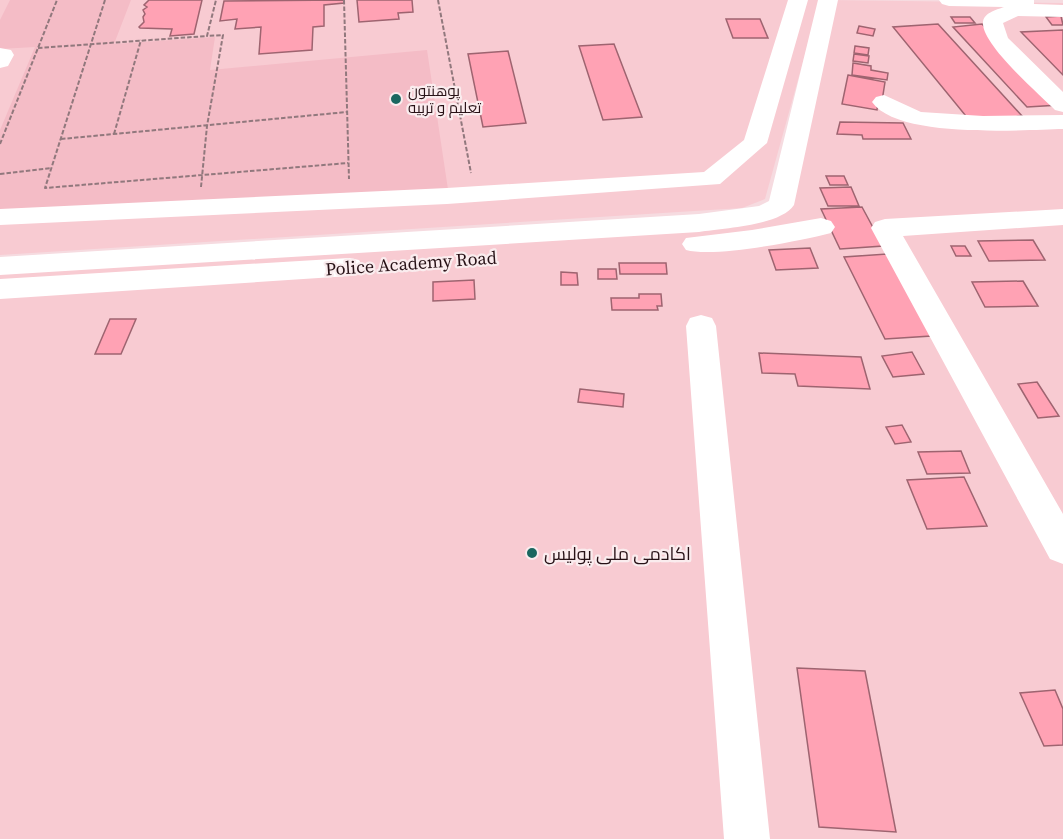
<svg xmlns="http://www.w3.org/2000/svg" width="1063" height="839" viewBox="0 0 1063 839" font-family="'Source Serif 4',Cairo,serif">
<rect width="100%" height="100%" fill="#f6dbe0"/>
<path fill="#f8cbd2" d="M0,0H820L765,199L742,208L0,255Z
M828,0L1063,3V839H0V266L699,223L781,205Z"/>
<path fill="#f4bcc6" d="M10,0H131L114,44L215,37L210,70L427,50L449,196L0,214V130L35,47L0,49V20Z"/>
<path fill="#ffa2b4" stroke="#9e6470" stroke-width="1.5" d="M149,0H202L194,34L170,36L172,29L140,28L139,27L144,22L143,17L145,14L143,10L147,7L144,5Z
M344,0V3L324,5V26L313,27L312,50L259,54L261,27L235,29L237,19L220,21L224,1Z
M357,0H412L413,12L398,13L399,19L359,22Z
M1061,16L1063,25H1052L1046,17Z
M951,17H970L975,23H955Z
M726,19H760L768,38H733Z
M938,24L1022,116L970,121L893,27Z
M982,24L1059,105L1027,107L953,27Z
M859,26L875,29L873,36L857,33Z
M1063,30V75L1021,32Z
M614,44L642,117L603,120L579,46Z
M855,46L869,48L868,55L854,53Z
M508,51L526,123L483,127L468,54Z
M854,54L869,56L868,63L853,61Z
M853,63L871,66V70L888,73L887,80L852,75Z
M848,75L885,82L882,101H878L877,110L842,104Z
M840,122L903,123L911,139H863L862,135L837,134Z
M826,176H844L848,185H830Z
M851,187L859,206H828L820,188Z
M862,207L883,246L840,249L821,209Z
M1033,240L1045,260L989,261L978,241Z
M951,246H965L971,256H956Z
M810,248L818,268L776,270L769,250Z
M887,254L931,336L885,339L844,257Z
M619,263H666L667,274H620Z
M598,269H616L617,279H598Z
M561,272L577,273L578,285H561Z
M474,280L475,299L433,301V282Z
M1023,281L1038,306L985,307L972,282Z
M639,294H661L662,306H657L658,310H612L611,298H639Z
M110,319H136L121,354H95Z
M912,352L924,374L893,377L882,356Z
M759,353L861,357L870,389L798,386L795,374L762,373Z
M1037,382L1059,416L1038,418L1018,384Z
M580,389L624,394L623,407L578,402Z
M902,425L911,442L895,444L886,427Z
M961,451L970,473L927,474L918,452Z
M964,477L987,526L927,529L907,480Z
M797,668L865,671L896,832L819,827Z
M1055,690L1063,709V745L1044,746L1020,693Z"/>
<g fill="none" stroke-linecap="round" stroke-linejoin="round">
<path stroke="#91787d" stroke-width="2" stroke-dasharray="4.5 2" stroke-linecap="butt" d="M105,0L45,188L348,163
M344,0L349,179
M438,0L471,173
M38,48L207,36
M114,134L141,40
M61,139L347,112
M0,144L57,0
M0,174L51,168
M201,187L207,126L223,35L207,36L216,0"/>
<path fill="#fff" fill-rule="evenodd" d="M788,0H808L767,143L720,184L447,204L0,225V209L447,188L704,172L744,140Z
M818,0H838L794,205C780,226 723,228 699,232L0,275V257L699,214L759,206L769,201Z
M939,0H1034V4L1063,5V17L1018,16L1003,23L1008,38L1063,92V112L1055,110C1039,94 982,45 983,23C983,13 996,10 1004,7L949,6L942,4Z
M0,48L11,50L14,55L8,66L0,68Z
M884,95L921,112L983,116L1063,115V129C1020,130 898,139 872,102L876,97Z
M1063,209V225L903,236L1063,514V564L1050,559L871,228L875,222L885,219Z
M821,218L831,221L835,227L831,233C800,241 715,258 686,250L682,244L686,238L752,230Z
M349,258L359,260L363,267L359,274L349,276L0,299V279Z
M701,315L712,318L716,326L770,839H724L686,326L690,318Z"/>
</g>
<g fill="#1b6760" stroke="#faecee" stroke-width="2">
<circle cx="396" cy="99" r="6"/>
<circle cx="532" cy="553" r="6"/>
</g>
<g text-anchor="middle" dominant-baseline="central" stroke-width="4.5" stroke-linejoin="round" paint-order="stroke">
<g font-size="15" fill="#271116" stroke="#faecee" text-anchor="start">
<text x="408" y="90">پوهنتون<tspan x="408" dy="17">تعلیم و تربیه</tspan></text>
</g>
<g font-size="18" fill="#271116" stroke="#faecee">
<text transform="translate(411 263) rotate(-4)">Police Academy Road</text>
</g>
<g font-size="18" fill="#271116" stroke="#faecee" text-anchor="start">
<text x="544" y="553">اکادمی ملی پولیس</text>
</g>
</g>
</svg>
